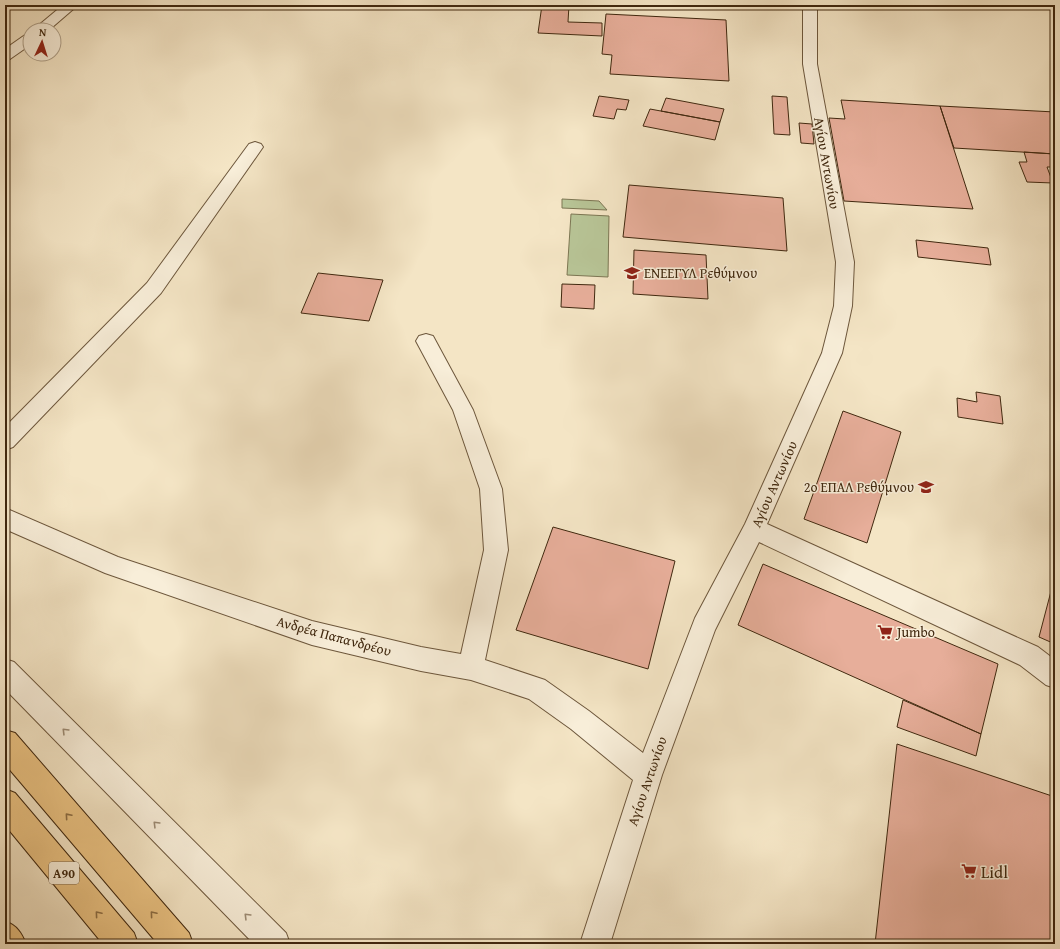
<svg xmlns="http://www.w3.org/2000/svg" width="1060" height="949" viewBox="0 0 1060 949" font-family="'Gentium Book Plus',serif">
<rect width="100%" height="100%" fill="#f4e5c5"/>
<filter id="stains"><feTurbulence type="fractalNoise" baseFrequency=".005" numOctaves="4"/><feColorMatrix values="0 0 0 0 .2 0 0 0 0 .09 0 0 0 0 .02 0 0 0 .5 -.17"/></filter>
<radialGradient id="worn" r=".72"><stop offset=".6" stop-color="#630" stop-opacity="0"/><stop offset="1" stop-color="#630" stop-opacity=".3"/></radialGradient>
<path fill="#b8c597" stroke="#7c7653" d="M562,199L599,201L607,210L562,208Z
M571,214L609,216L608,277L567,275Z"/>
<path fill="#e7ae9a" stroke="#40280f" d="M542,5H569L568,22L602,23V36L538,33Z
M606,14L726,20L729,81L610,74L612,55L602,54Z
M599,96L629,100L626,110L617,109L614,119L593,116Z
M772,96L787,97L790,135L774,134Z
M666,98L724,109L720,122L661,111Z
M841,100L940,106L973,209L844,201L829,118L845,119Z
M940,106L1055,112V154L954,148Z
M650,109L720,122L715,140L643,126Z
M799,123L812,124L814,144L801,143Z
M1024,152L1055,154V167H1047L1053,183L1027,182L1019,162H1027Z
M629,185L783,198L787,251L623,237Z
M916,240L988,248L991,265L918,257Z
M634,250L706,255L708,299L633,294Z
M318,273L383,280L369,321L301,313Z
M562,284L595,285L594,309L561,307Z
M976,392L1000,396L1003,424L958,417L957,398L977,402Z
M843,411L901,432L867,543L804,519Z
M553,527L675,561L648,669L516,630Z
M763,564L998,664L981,734L738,625Z
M1055,576V644L1039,637Z
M903,700L981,734L976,756L897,727Z
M897,744L1055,797V944H875Z"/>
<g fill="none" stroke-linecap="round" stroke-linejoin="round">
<defs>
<path id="minor" d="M63,5H78L49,30H33Z
M803,5H817V64L854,262L852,306L842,353L767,524L1038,647L1055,660V688L1046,685L1020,665L759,542L715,630L662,775L610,944H580L633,780L571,729L529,699L471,680L421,671L312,645L105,573L5,529V508L118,557L312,621L421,647L461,654L484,550L480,489L453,410L416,341L419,336L426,334L433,336L473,410L502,489L508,550L485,660L545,680L589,711L643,753L695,618L745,524L822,353L834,306L836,262L803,64Z
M30,34V45L10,59L5,60V49L25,35Z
M255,142L261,144L263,147L161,293L13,447L5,450V427L147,283L249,144Z
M5,659L14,662L286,933L290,944H254L5,689Z"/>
<path id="highway" d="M5,730L15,733L189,933L193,944H158L5,764Z
M5,789L15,793L134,933L138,944H103L5,825Z
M5,921C17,926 21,932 26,944H5Z"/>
</defs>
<use href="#minor" stroke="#6d573c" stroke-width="2"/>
<use href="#highway" stroke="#40280f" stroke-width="2"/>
<use href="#minor" fill="#f8eed9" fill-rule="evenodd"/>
<use href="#highway" fill="#eac282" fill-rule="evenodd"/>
</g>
<defs><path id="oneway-chevron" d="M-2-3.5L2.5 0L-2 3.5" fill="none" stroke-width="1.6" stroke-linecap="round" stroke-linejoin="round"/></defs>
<g stroke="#9c8b74">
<use href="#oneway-chevron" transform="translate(65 731) rotate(-135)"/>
<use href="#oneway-chevron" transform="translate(156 824) rotate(-135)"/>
<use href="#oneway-chevron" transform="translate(247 916) rotate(-135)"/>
</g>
<g stroke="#8c6d43">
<use href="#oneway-chevron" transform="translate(68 816) rotate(-131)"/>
<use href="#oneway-chevron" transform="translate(98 914) rotate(-130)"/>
<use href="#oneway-chevron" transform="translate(153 914) rotate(-130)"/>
</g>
<defs>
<symbol id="school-bare" viewBox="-9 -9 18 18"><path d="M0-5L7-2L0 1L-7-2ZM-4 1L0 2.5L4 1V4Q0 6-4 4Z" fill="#8f2418" stroke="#f8eed9" stroke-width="2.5" paint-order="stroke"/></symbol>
<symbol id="supermarket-bare" viewBox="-9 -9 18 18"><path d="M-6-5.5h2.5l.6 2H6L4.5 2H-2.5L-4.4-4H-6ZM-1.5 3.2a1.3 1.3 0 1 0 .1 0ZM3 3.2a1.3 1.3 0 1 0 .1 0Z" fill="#8f2418" stroke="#f8eed9" stroke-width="2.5" paint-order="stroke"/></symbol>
</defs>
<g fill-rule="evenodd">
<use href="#school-bare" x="621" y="262" width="22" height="22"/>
<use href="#school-bare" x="915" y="476" width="22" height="22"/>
<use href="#supermarket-bare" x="874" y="621" width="22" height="22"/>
<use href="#supermarket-bare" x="958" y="860" width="22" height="22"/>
</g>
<g text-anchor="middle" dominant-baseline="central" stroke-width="3" stroke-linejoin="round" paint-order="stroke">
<rect fill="#f8eed9" stroke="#77634c" stroke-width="1" x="49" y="862" width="30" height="22" rx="3"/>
<g font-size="13" font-weight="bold" fill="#40280f">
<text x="64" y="873">Α90</text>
</g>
<g font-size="14" fill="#40280f" stroke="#f8eed9">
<text transform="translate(827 163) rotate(80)">Αγίου Αντωνίου</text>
<text transform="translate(774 484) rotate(-66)">Αγίου Αντωνίου</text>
<text transform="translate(334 636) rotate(15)">Ανδρέα Παπανδρέου</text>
<text transform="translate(647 781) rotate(-71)">Αγίου Αντωνίου</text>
</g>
<g font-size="14" fill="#40280f" stroke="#f8eed9" text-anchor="start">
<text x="644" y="273">ΕΝΕΕΓΥΛ Ρεθύμνου</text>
<text x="914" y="487" text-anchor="end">2ο ΕΠΑΛ Ρεθύμνου</text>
<text x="897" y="632">Jumbo</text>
</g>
<g font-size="17" fill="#40280f" stroke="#f8eed9" text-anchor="start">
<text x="981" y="871">Lidl</text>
</g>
</g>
<rect width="1060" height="949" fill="none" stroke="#f4e5c5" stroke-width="20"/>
<rect x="6" y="6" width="1048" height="937" fill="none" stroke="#40280f" stroke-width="2"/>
<rect x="10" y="10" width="1040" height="929" fill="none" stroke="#40280f"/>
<g transform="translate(42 42) rotate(4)"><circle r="19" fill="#f8eed9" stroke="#ae9f88"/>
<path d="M0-3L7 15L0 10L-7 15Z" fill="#8f2418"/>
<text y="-6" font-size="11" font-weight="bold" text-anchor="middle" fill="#40280f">N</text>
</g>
<rect width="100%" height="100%" filter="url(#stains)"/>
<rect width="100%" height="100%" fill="url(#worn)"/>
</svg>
